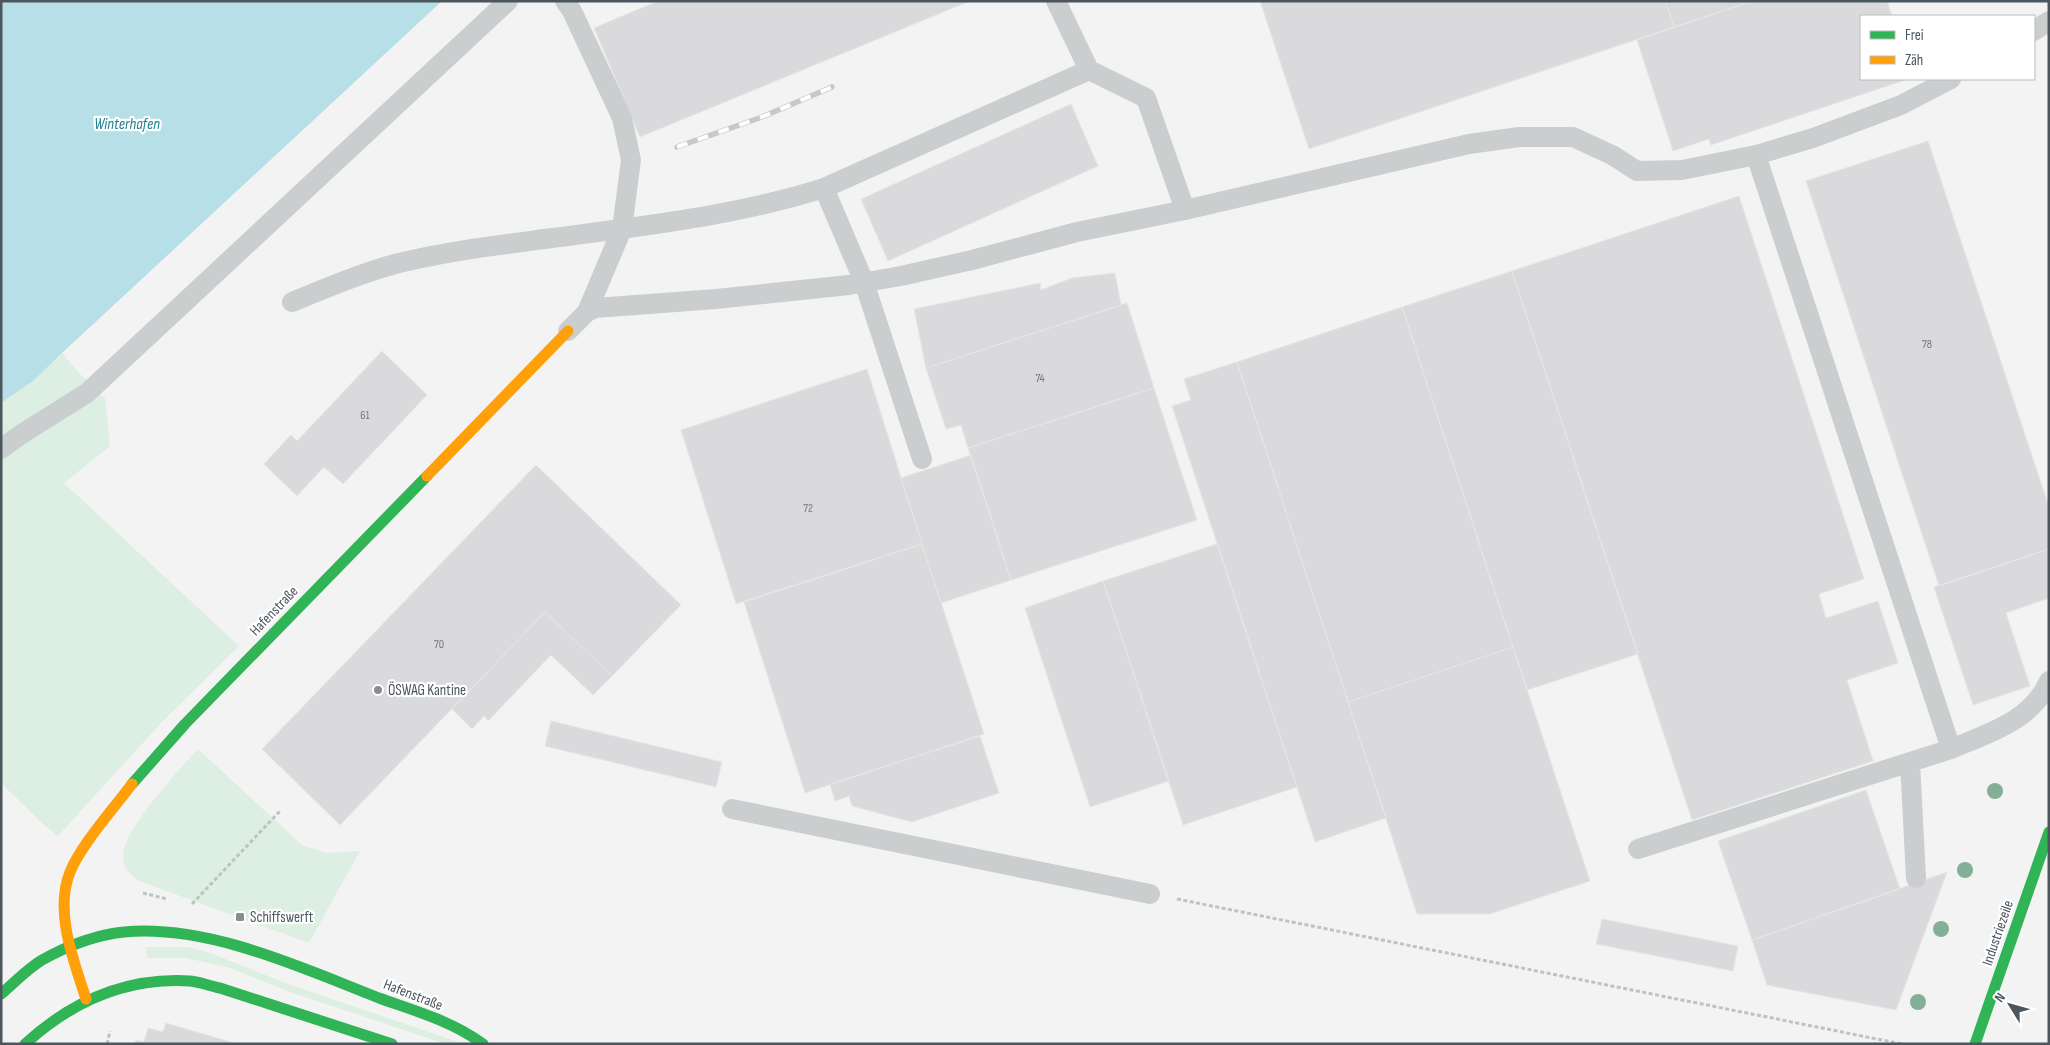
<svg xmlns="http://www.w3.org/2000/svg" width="2050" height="1045" viewBox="0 0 2050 1045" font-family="'Sofia Sans Condensed',sans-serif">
<rect width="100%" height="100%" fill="#f4f3f3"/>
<path fill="#dcefe2" d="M62,353L80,374L105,398L110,446L64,483L239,646L161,723L58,836L43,824L1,783V403L33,381Z
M198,749L302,845L326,853L360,851L309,943L139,881C130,874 123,868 123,856C121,833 181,767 198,749Z
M146,947H188L213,954L288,984L464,1044H446L293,993L227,967L186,958H147Z"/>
<path fill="#b6dfe7" d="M1,1H442L62,353L33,381L1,403Z"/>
<path fill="#dadadc" stroke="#e5e5e6" d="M658,1H970L640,137L594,28Z
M1665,1L1674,27L1309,149L1260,1Z
M1665,1H1752L1674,27Z
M1752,1H1887L1892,16H1861V79H1908L1711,145L1709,139L1673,151L1637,40Z
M1071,104L1098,166L888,261L861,199Z
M1928,141L2049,507V549L1939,586L1806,181Z
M1739,196L1864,579L1819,594L1826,618L1878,601L1898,663L1847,680L1873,761L1692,820L1512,271Z
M1512,271L1638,654L1527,690L1402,307Z
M1115,273L1121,305L926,368L914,309L1040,283L1041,290L1072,278Z
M1127,303L1154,388L968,448L961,425L946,429L926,368Z
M1402,307L1513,647L1348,702L1237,362Z
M382,351L427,395L343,484L324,467L297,496L264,464L291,435L297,441Z
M1237,362L1386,818L1315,842L1172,406L1191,400L1184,379Z
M867,369L922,544L736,604L681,430Z
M1154,388L1197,520L1011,580L968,448Z
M971,455L1011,580L941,603L901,478Z
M536,465L681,605L612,676L545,612L340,825L262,749Z
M922,544L984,734L805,793L744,602Z
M1217,544L1297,787L1183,825L1103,581Z
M2049,549V598L2006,613L2030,686L1973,705L1934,587Z
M1103,581L1169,781L1090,807L1025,608Z
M545,612L612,676L593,695L551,655L488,721L484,716L472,729L452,709Z
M1513,647L1590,881L1490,914H1417L1348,702Z
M551,721L722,762L716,787L545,746Z
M980,736L999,793L912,822L852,806L849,796L835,801L830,784Z
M1866,790L1900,889L1752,940L1718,841Z
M1947,872L1896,1010L1767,985L1752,940Z
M1602,919L1738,946L1733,971L1596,944Z
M166,1023L234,1043L233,1044H135L136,1040L144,1042L148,1028L163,1032Z"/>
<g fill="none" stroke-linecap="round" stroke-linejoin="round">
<path stroke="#bcc4c1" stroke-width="3" stroke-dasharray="4 2.5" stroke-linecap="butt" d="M143,893L167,899
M1177,899L1902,1044
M192,904L281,810
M107,1044L110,1031"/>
<path stroke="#cbcecf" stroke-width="20" d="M565,1L572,11L622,118L631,160L622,229L587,312
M1056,1L1089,70
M2034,31L2049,21
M1756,155L1951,749C1988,733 2032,721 2049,681
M824,188L864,282L922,459
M292,302C326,288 359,274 395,264C447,251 499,245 552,238C643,226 735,216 824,188L1089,70L1146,98L1185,210
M568,331L587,312L595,308L716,299L849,285L901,276L972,260L1077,232L1185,210L1469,144L1519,137H1573L1612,155L1637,171L1682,170L1756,155L1813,138L1901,105L1951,79
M1,449L20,435L87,393L508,1
M1910,762L1916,878
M732,809L1150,894
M1638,849L1951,749"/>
<path stroke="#30b455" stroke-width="11" d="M132,784L185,724L427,476
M1,994C14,983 27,969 42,960C67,946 95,935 124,932C208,924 302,968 379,998C415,1011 452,1021 483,1044
M25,1044C71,1002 126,977 190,981C200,982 210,986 220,988L392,1044
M1975,1044L2049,832"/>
<path stroke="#ff9f0a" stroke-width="11" d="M427,476L568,331
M86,999C74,961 54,912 70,872C81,845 114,808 132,784"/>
<defs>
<path id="rail" d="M677,147L762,117L832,87"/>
</defs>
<use href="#rail" stroke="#c7c8ca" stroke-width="5.5"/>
<use href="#rail" stroke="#fff" stroke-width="4" stroke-dasharray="11" stroke-linecap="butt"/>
</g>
<g fill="#82af96">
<circle cx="1995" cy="791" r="8"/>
<circle cx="1965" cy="870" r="8"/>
<circle cx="1941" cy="929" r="8"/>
<circle cx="1918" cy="1002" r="8"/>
</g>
<g fill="#878d92" stroke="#fff" stroke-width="2">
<circle cx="378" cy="690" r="5"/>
<rect x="235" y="912" width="10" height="10" rx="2.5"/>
</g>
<g text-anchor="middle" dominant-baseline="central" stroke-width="4.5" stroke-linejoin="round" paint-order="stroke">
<g font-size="12" fill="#71787f">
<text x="1927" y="344">78</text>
<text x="1040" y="378">74</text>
<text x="365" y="415">61</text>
<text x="808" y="508">72</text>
<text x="439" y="644">70</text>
</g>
<g font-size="15" fill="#4c565e" stroke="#fff">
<text transform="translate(274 611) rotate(-46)">Hafenstraße</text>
<text transform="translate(1998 933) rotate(-71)">Industriezeile</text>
<text transform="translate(413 995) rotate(21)">Hafenstraße</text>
</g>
<g font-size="15" fill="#4c565e" stroke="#fff" text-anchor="start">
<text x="388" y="690">ÖSWAG Kantine</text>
<text x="250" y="917">Schiffswerft</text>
</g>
<g font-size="16" font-style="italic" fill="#1e7e8f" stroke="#fff">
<text x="127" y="124">Winterhafen</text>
</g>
</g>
<rect width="2050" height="1045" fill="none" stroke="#4c565e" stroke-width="5"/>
<rect x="1860" y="15" width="175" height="65" fill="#ffffff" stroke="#b7bbbf"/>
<rect x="1870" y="31" width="25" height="8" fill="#30b455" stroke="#b7bbbf"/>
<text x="1905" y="40" font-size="15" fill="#4c565e">Frei</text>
<rect x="1870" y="56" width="25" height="8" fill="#ff9f0a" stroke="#b7bbbf"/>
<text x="1905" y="65" font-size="15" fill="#4c565e">Zäh</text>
<g transform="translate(2010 1005) rotate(307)" stroke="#ffffff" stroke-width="4" paint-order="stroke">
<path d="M0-4L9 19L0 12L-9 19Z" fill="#4c565e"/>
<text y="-8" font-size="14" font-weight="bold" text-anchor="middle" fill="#4c565e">N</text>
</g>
</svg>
